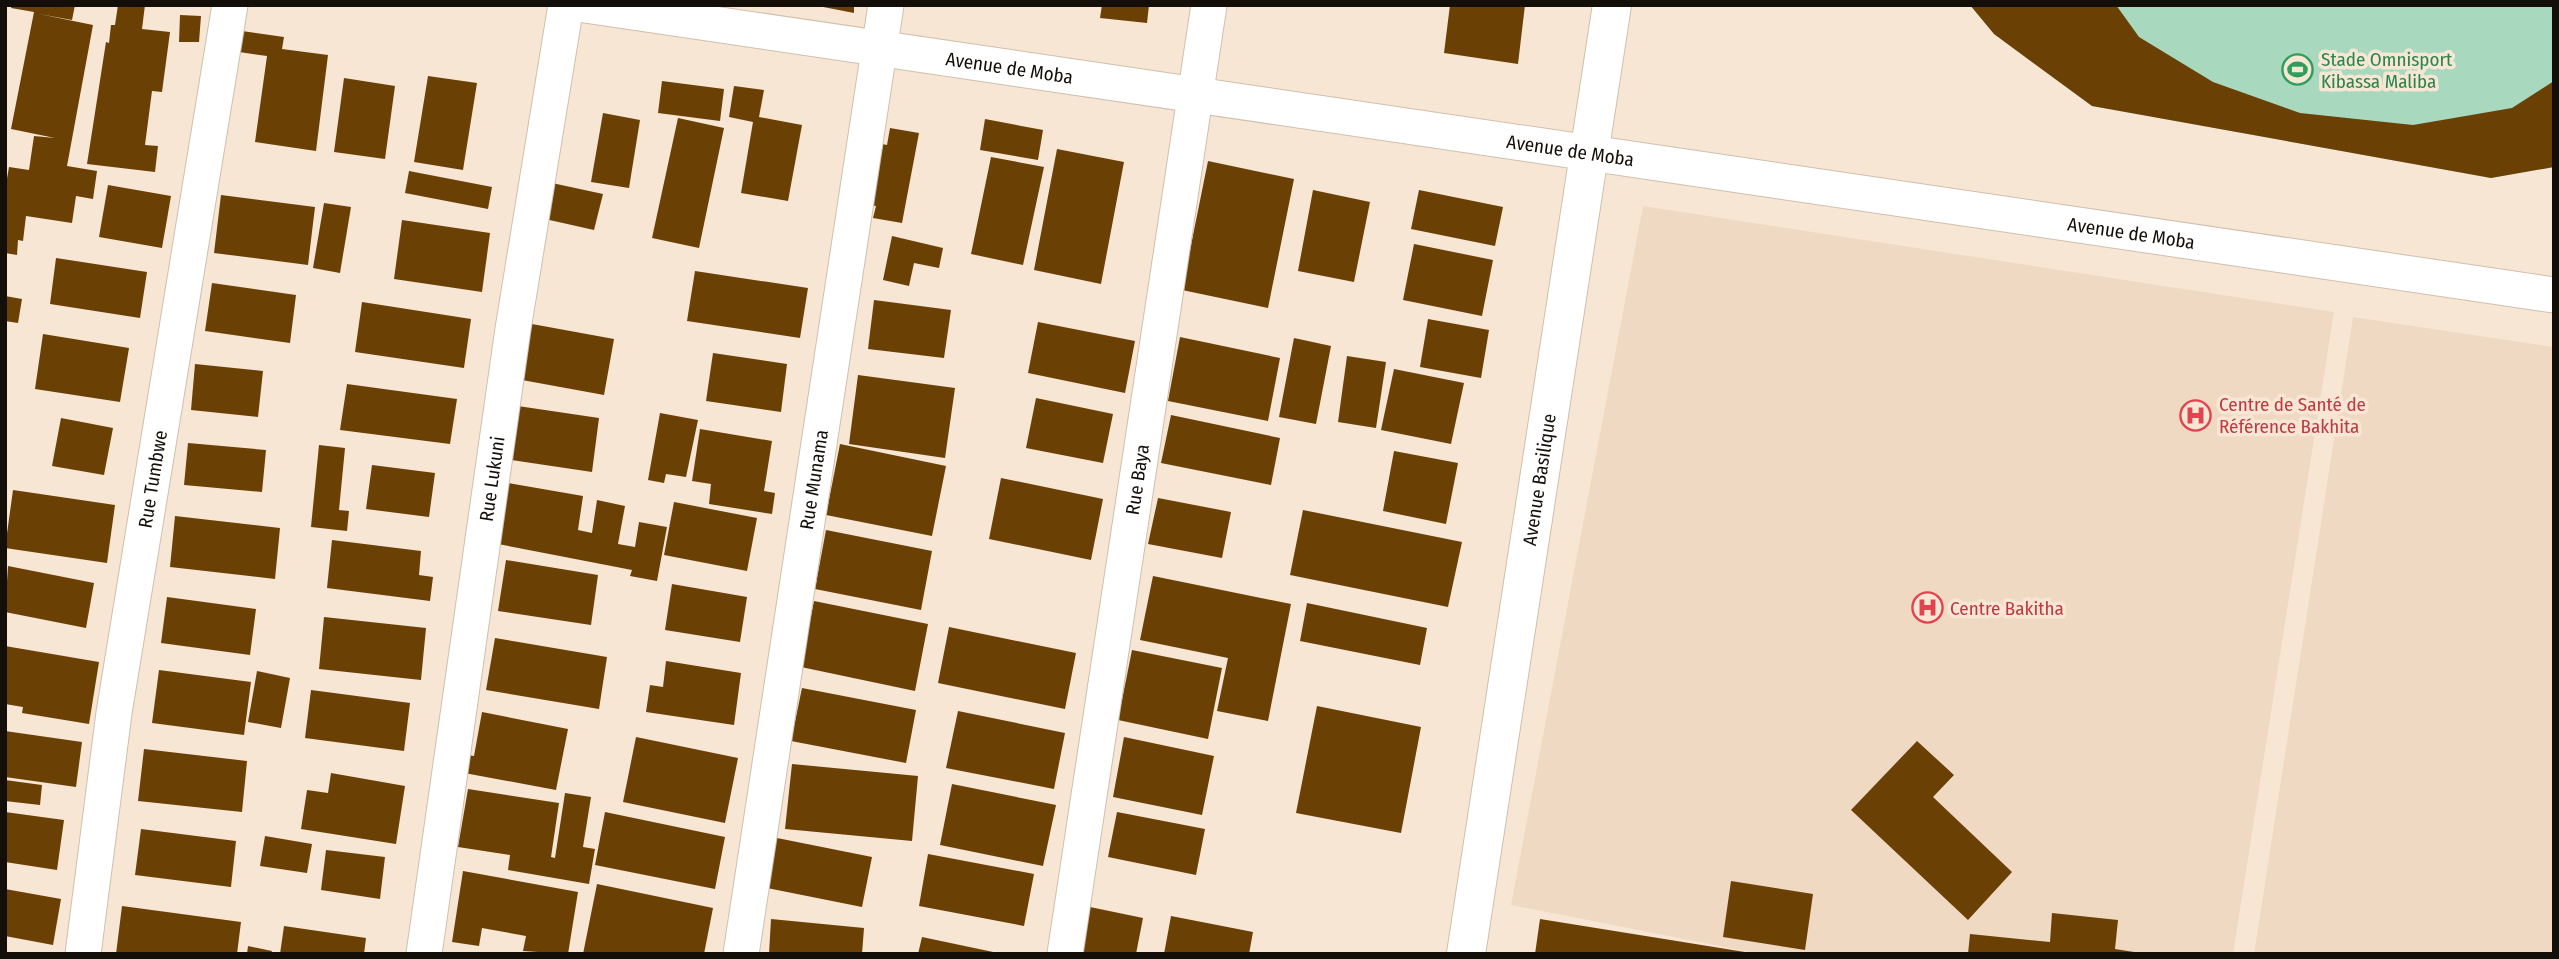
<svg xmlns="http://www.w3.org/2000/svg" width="2559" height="959" viewBox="0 0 2559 959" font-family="'Fira Sans Condensed',sans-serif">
<rect width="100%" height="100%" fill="#f8e6d5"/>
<path fill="#f0d9c2" d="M1643,206L2334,312L2233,954H1760L1511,905Z
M2353,317L2554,347V954H2254Z"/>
<path fill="#a8d8be" d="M1970,5H2554V167L2491,178L2092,106L1994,34Z"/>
<path fill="#6b4004" d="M12,5H75L72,20L39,14L93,25L67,166L97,171L93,199L76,196L72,223L26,216L23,241L18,240L17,255L5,253V190L9,167L29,170L34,136L55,138L11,129L34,12L11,8Z
M118,5H145L142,29L170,32L162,92L152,91L145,145L158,146L155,172L87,164L106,42L109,43L111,25H115Z
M813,5H850L854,6V13Z
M1102,5H1149L1147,23L1100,18Z
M1450,5H1525L1518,64L1444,53Z
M1970,5H2116L2139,37L2213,82L2300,113L2413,125L2512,108L2554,81V167L2491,178L2092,106L1994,34Z
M180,15L201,16L199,42H179Z
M242,31L284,37L282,49L328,55L316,151L255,142L267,56L239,52Z
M428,76L477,83L463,170L414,162Z
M344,78L395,86L385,159L334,152Z
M662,81L724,89L720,121L658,113Z
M734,86L764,90L759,117L802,125L788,201L741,193L753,122L729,117Z
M603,113L640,120L629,188L591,182Z
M678,118L724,128L699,248L652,238Z
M985,119L1043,130L1038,160L980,150Z
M890,128L919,133L902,223L873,218L876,206L867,204L878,143L887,145Z
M1057,149L1124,162L1101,284L1034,270Z
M991,157L1044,167L1023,265L971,254Z
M1208,161L1294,179L1268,308L1182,290Z
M409,171L492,187L488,209L405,193Z
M552,183L603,194L594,230L545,219Z
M108,185L171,196L162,248L99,237Z
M1313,190L1370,202L1354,282L1298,271Z
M1419,190L1503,207L1495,246L1411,229Z
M221,195L315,207L308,265L214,253Z
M324,203L351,207L340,273L313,268Z
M402,220L490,233L482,292L394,279Z
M892,236L943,248L939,268L914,263L909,286L883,280Z
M1414,244L1493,260L1482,316L1403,300Z
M56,258L147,272L140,318L50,304Z
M695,271L808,288L800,338L687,321Z
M212,283L296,295L290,343L205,331Z
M5,296L22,299L18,323L5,321Z
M874,300L951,310L944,358L868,349Z
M362,302L471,319L464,368L355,352Z
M1428,319L1489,330L1481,378L1420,367Z
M521,322L614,339L604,395L511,378Z
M1038,322L1135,341L1125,393L1028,373Z
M43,334L129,348L120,402L35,389Z
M1180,337L1280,358L1268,421L1168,401Z
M1294,338L1331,346L1316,424L1279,417Z
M713,353L787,364L781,412L706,401Z
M1347,356L1386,362L1376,428L1338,422Z
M195,364L263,371L258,417L191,410Z
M1394,369L1464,383L1451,444L1381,430Z
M858,375L955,388L945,458L849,444Z
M347,384L457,399L450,444L340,430Z
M1036,398L1113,414L1103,463L1026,448Z
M511,405L599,418L592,472L504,459Z
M660,413L698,420L686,477L666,474L664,483L648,480Z
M1171,415L1280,438L1271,485L1161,463Z
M61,418L113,428L104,475L52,466Z
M700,429L772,441L764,491L775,493L772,514L709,504L711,484L692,481Z
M188,443L266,450L262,492L184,485Z
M840,444L946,466L932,536L826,515Z
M319,445L345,448L339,510L349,511L347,531L311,527Z
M1394,451L1458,463L1446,524L1383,511Z
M372,465L435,473L429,517L366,509Z
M1001,478L1103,499L1091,560L989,539Z
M508,483L583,496L578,530L592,533L597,500L625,506L618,544L635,547L639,522L667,527L657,581L630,576L632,570L498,544Z
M13,490L115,505L107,563L5,548Z
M1158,498L1231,512L1222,558L1148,544Z
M674,502L757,518L747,571L664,555Z
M1303,510L1462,542L1448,607L1290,575Z
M175,516L280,528L275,579L170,567Z
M826,530L932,551L921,610L815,589Z
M332,540L421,551L419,575L433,577L430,601L327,588Z
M506,560L598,575L591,625L498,611Z
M8,566L94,583L86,628L5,612Z
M1153,576L1291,604L1268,721L1217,711L1228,658L1140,640Z
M672,584L747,597L740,642L665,630Z
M167,597L256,609L250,655L161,643Z
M814,601L928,624L915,691L801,667Z
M1307,603L1427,628L1420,665L1300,641Z
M324,617L426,628L421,680L319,669Z
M949,627L1076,653L1065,709L938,683Z
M495,638L607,657L599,709L486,690Z
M5,646L99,662L89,724L22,713L23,707L5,704Z
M1132,650L1222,668L1208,739L1118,720Z
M666,661L741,673L734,725L646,712L650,685L663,687Z
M159,670L251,682L244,735L152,723Z
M257,671L290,678L281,728L248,722Z
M802,688L916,710L906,763L791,741Z
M311,690L410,703L404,751L305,738Z
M1317,706L1421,727L1401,833L1296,813Z
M958,711L1065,733L1054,789L946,768Z
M482,712L568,729L556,790L459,772L462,754L474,756Z
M5,731L82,742L76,787L5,777Z
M636,737L738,758L725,823L623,802Z
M1124,737L1214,756L1202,815L1113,797Z
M1917,741L1954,775L1933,797L2012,872L1968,920L1851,810Z
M144,749L247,761L242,812L138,801Z
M792,764L918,776L912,841L785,829Z
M331,773L405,786L396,844L301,829L307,790L328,793Z
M5,780L42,785L40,805L5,801Z
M952,784L1056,805L1043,866L940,845Z
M468,789L559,803L551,857L555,858L565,793L591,797L583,847L595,849L589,884L508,870L510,855L458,847Z
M5,812L64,820L57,870L5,862Z
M605,812L725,837L715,889L595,865Z
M1117,812L1205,829L1196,875L1108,857Z
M141,829L236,841L231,887L135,875Z
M265,836L312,844L307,873L260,866Z
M772,837L872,857L862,907L762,887Z
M326,850L385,857L380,899L321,890Z
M928,854L1034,874L1024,926L919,906Z
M463,871L578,892L568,954L523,951L526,936L482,928L479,946L452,942Z
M1731,881L1813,894L1805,950L1723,937Z
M597,884L713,908L704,954H583Z
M5,889L61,899L53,945L5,936Z
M122,906L241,922L237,954H116Z
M1090,907L1143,918L1136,954H1081Z
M2052,913L2118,920L2115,949L2147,954H1968L1970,934L2050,942Z
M1171,916L1253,932L1249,954H1164Z
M771,919L864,928L862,954H769Z
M1540,919L1745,952V954H1535Z
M284,926L366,938L364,954H280Z
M922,937L998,953V954H918Z
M248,946L272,951L271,954H247Z"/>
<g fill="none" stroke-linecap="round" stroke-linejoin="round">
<defs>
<g id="minor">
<path id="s1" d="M585,5L2554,295"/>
<path id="s2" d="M83,954L114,713L230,5"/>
<path id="s3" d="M424,954L513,329L566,5"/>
<path id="s4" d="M741,954L886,5"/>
<path id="s5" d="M1065,954L1209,5"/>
</g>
<g id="tertiary">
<path id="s6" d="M1466,954L1612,5"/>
</g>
</defs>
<use href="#minor" stroke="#d0bfae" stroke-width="37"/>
<use href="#tertiary" stroke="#d0bfae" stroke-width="40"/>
<use href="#minor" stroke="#fff" stroke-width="35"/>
<use href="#tertiary" stroke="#fff" stroke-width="38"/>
</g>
<defs>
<symbol id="stadium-ring" viewBox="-11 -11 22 22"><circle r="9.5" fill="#f8e6d5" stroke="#2e9e5b" stroke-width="1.5"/><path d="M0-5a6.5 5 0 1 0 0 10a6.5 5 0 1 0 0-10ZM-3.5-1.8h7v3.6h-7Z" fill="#2e9e5b"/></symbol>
<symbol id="hospital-ring" viewBox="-11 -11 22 22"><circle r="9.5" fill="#f8e6d5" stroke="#e0444e" stroke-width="1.5"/><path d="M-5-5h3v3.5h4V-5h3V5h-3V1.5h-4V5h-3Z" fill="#e0444e"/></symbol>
</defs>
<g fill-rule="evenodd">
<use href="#stadium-ring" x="2280" y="52" width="35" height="35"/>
<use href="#hospital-ring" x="2178" y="398" width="35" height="35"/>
<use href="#hospital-ring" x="1910" y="590" width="35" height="35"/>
</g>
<g text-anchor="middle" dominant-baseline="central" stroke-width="7" stroke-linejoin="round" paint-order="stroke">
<g font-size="19" fill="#27864d" stroke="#f8e6d5" text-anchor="start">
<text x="2321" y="59">Stade Omnisport<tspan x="2321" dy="22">Kibassa Maliba</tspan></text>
</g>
<g font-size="19" fill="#140e08" stroke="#f8e6d5">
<text stroke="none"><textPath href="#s1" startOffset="429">Avenue de Moba</textPath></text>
<text stroke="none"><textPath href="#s1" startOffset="996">Avenue de Moba</textPath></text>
<text stroke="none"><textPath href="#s1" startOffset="1563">Avenue de Moba</textPath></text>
<text stroke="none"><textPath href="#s2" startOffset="480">Rue Tumbwe</textPath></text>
<text stroke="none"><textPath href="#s3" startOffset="480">Rue Lukuni</textPath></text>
<text stroke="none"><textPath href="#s5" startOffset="480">Rue Baya</textPath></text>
<text stroke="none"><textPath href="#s4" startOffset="480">Rue Munama</textPath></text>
<text stroke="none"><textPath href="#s6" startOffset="480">Avenue Basilique</textPath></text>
</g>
<g font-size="19" fill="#be3a42" stroke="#f8e6d5" text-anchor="start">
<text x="2219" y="404">Centre de Santé de<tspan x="2219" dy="22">Référence Bakhita</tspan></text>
<text x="1950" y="608">Centre Bakitha</text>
</g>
</g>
<rect width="2559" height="959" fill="none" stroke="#140e08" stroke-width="14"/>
</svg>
